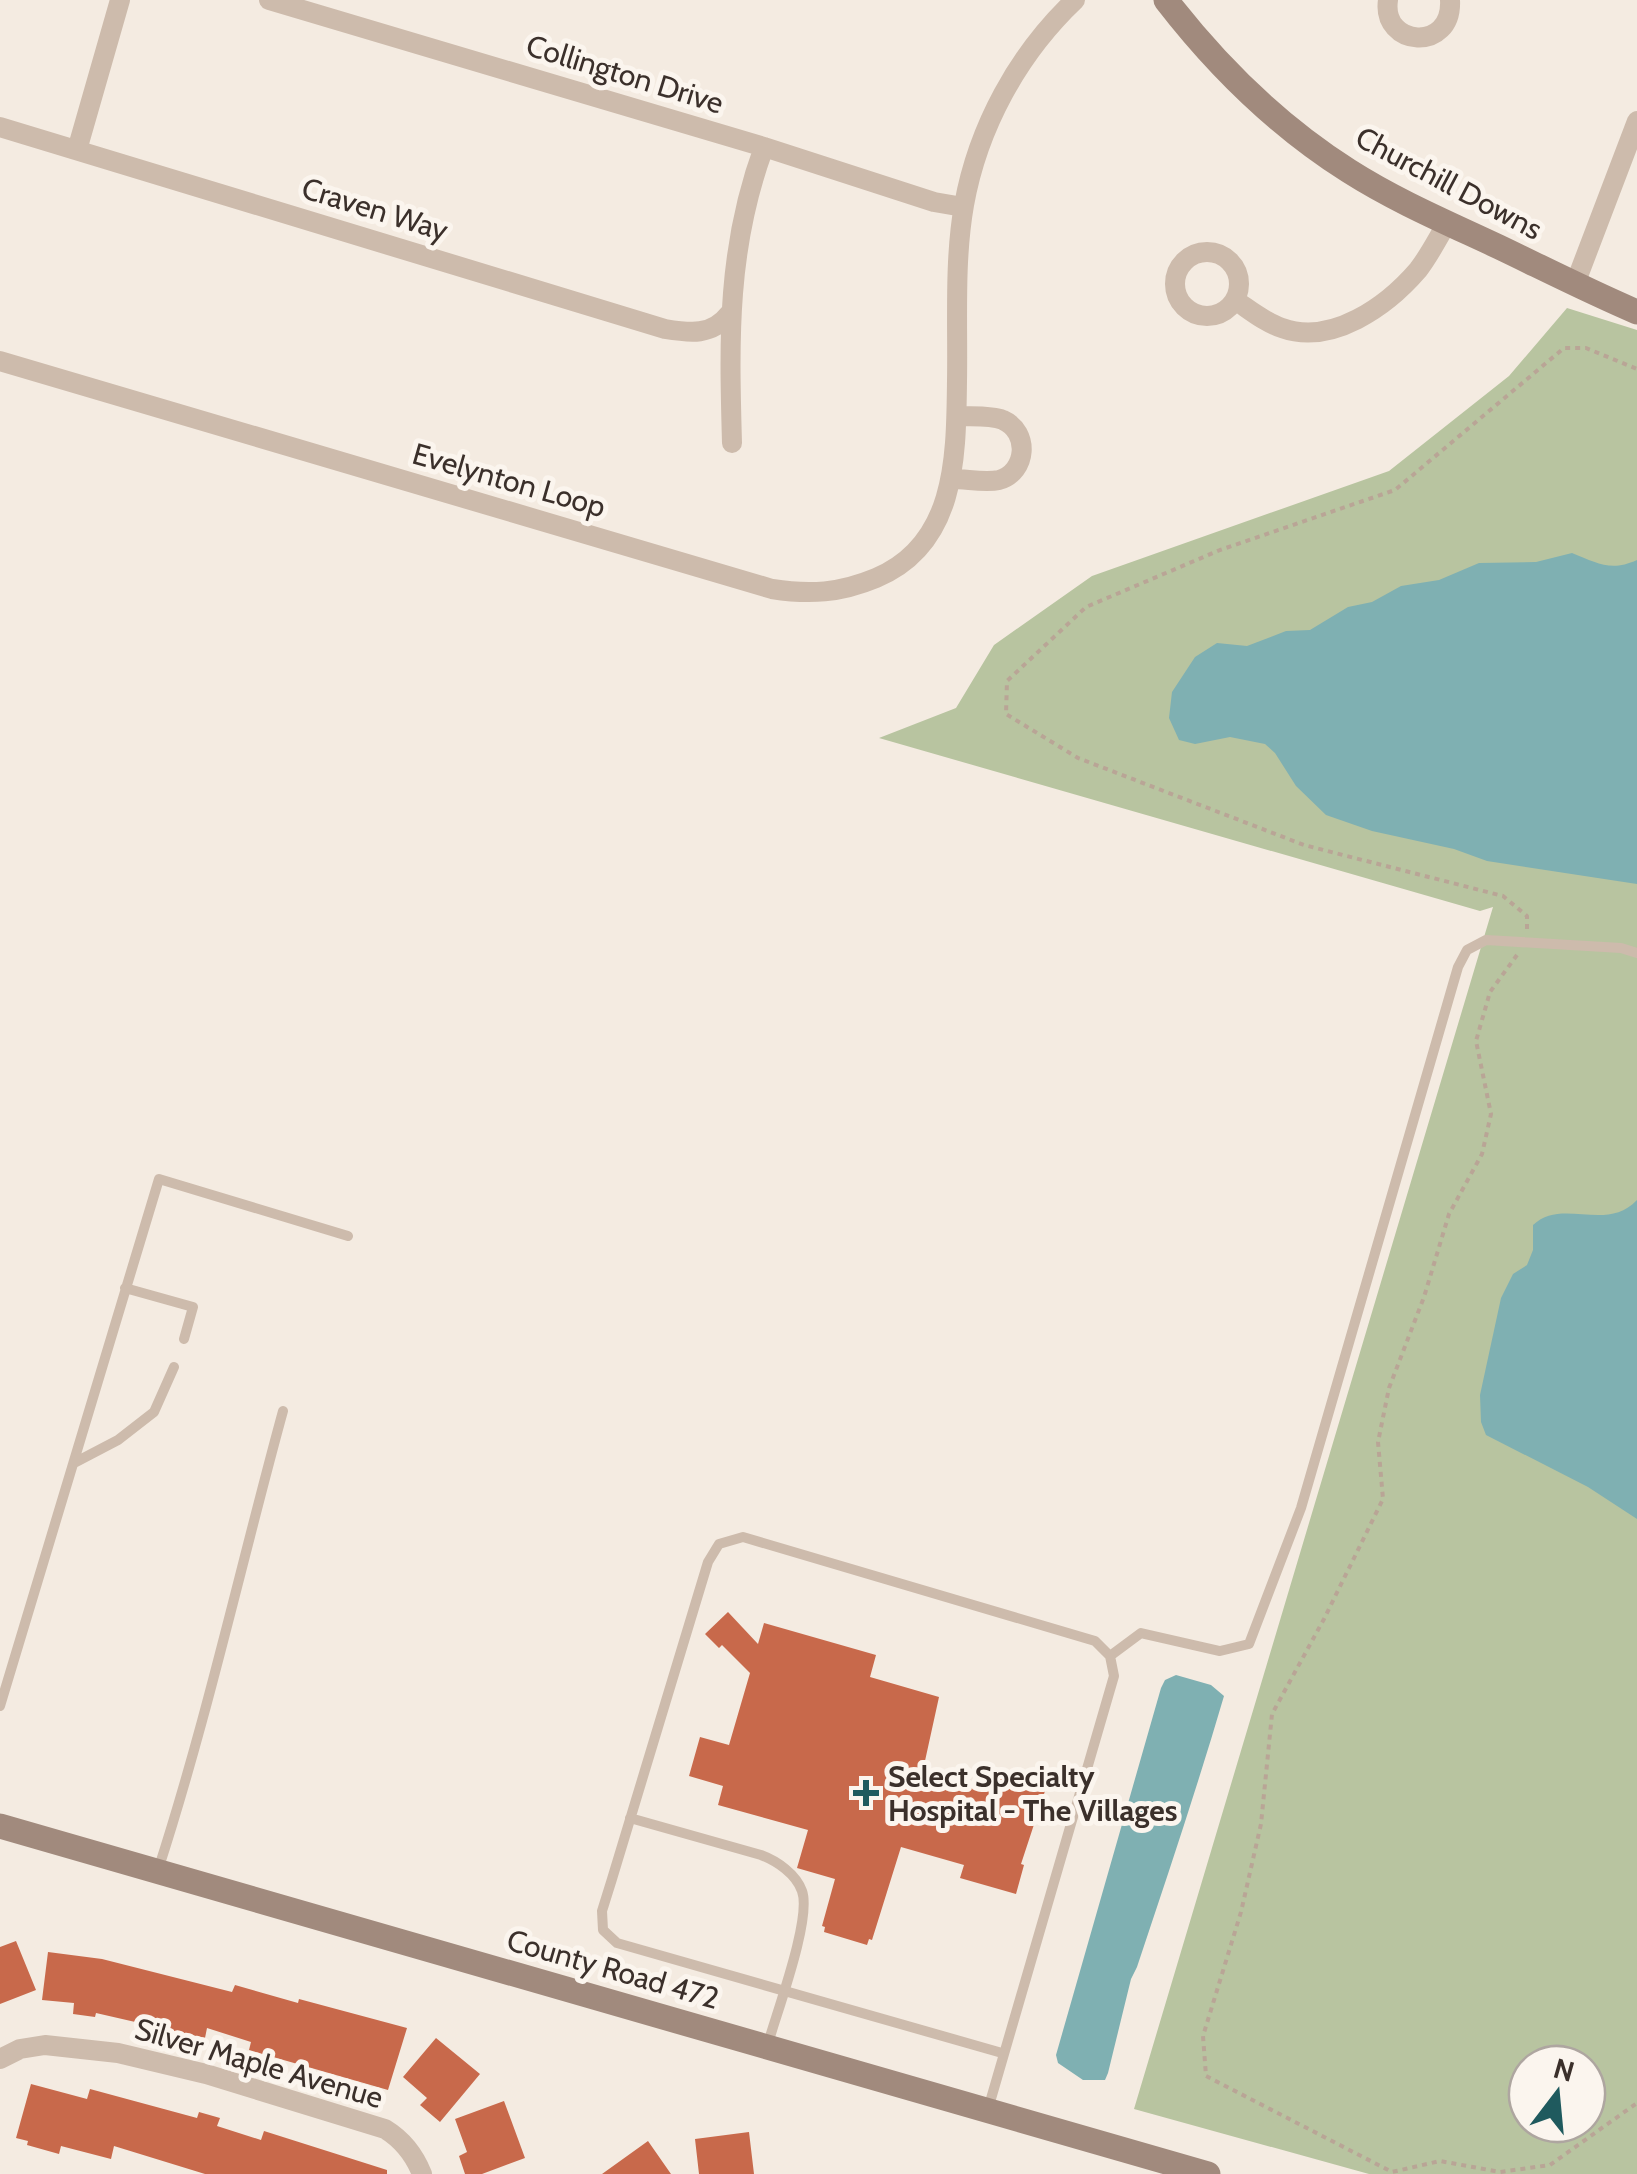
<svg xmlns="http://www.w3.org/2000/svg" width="1637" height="2174" viewBox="0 0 1637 2174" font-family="Cabin,sans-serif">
<rect width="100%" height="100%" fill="#f4ebe1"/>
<path fill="#b8c4a0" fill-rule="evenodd" d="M1567,308L1637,330V2174H1369L1134,2109L1493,907L1480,911L879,738L956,708L994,645L1092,576L1389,471L1509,376ZM1527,2064H1587V2124H1527Z"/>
<path fill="#7fb0b2" d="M1572,553C1597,563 1611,572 1637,560V884L1487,861L1454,849L1372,831L1326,815L1296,786L1275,753L1265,744L1230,737L1195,744L1179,740L1169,718L1172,692L1195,657L1217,643L1247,646L1286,631L1310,630L1348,607L1372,602L1401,586L1439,580L1479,563L1536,562Z
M1637,1200V1519L1588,1487L1486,1435L1481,1422L1480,1395L1501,1298L1513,1274L1527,1265L1533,1250V1225C1562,1197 1606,1233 1637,1200Z
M1176,1675L1211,1685L1224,1696C1197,1788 1167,1877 1137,1967L1131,1979L1108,2073L1105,2080H1083L1058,2063L1056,2055L1161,1688L1165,1680Z"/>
<path fill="#c8694b" d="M728,1612L758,1644L764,1623L876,1655L870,1677L939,1697L923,1770L986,1788L990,1775L1045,1791L1021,1864L1024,1865L1016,1894L960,1878L964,1865L901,1847L872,1940L869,1939L867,1945L824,1932L825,1927L822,1926L835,1879L797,1868L808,1830L718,1805L723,1786L689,1776L700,1737L729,1745L750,1673L722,1645L719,1648L705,1634Z
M16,1941L36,1990L0,2004V1947Z
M48,1952L102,1959L232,1992L235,1985L298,2003L299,1999L407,2028L388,2090L249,2050L251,2042L207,2028L205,2038L96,2013L95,2017L73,2014L74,2003L42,2000Z
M436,2038L480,2074L440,2122L420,2105L427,2098L403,2077Z
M31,2084L87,2099L90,2089L197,2118L199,2112L220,2118L217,2126L261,2140L264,2131L387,2170V2174H205L114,2146L111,2159L61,2146L59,2154L27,2145L28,2141L16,2138Z
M504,2101L525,2158L482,2174H465L459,2156L467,2152L455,2119Z
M749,2132L754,2174H699L695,2139Z
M648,2141L671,2174H602Z"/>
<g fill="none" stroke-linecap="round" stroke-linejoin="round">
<path stroke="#b9a596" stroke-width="4" stroke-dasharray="5 5" stroke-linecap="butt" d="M1527,929V916L1503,896L1304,845L1078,758L1006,714L1007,681L1086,607L1220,550L1395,490L1564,348H1586L1637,369
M1517,955L1490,992L1476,1041L1491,1114L1482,1154L1449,1214L1424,1297L1389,1388L1378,1442L1383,1499L1324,1619L1272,1714L1261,1824L1241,1912L1203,2036L1206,2076L1392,2172L1440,2161L1500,2172L1550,2165L1637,2103"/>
<path stroke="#cdbbac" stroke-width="10" d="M125,1288L193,1307L184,1339
M74,1463L118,1440L154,1412L174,1367
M1110,1656L1141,1633L1220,1651L1249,1644L1301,1508L1458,967L1467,950L1486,940L1621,948L1637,953
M0,1706L159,1179L348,1236
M630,1818L761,1855C777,1861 796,1874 802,1891C812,1919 776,2014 767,2047
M158,1870C207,1719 241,1564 283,1411
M988,2109L1114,1676L1110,1656L1095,1641L743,1537L719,1544L708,1562L612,1879L602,1911L603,1930L617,1943L1002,2053"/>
<path stroke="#cdbbac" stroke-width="20" d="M269,0L764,147L934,202L963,207
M1388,0C1381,47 1453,53 1450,0
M0,127L665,329C690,333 712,336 729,314
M77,150L120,0
M1175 284a32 32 0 1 1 64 0a32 32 0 1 1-64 0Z
M1575,284L1637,121
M1235,300C1250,310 1264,322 1282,328C1332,346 1387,306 1418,270C1429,256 1438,238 1447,223
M0,361L772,589C810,595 840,593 876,578C957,544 956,456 957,381C958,323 954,262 964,205C978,127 1018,54 1075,0
M732,443C729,338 727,247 764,147
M952,479C967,479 985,483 999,480C1027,472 1030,432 1003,420C990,415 971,417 957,416
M0,2059L20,2049L45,2045L118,2053L206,2074L385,2129C403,2140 414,2154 422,2174"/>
<path stroke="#a18a7d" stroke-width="25" d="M1166,0C1217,66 1278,126 1349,171C1396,201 1448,223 1499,247C1545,269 1590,292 1637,312
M0,1826L1208,2174"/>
</g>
<path fill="#1f5a5e" stroke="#fbf5ee" stroke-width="4" d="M861 1778h10v10h10v10h-10v10h-10v-10h-10v-10h10z"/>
<g text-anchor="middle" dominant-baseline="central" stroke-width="10" stroke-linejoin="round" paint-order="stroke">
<g font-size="30" fill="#3b302b" stroke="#fbf5ee">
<text transform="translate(625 74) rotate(17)">Collington Drive</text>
<text transform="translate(1449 183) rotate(28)">Churchill Downs</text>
<text transform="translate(375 209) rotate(17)">Craven Way</text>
<text transform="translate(509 480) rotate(16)">Evelynton Loop</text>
<text transform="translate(613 1969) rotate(16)">County Road 472</text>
<text transform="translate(259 2063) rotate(16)">Silver Maple Avenue</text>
</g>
<g font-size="30" font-weight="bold" fill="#3b302b" stroke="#fbf5ee" text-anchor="start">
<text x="888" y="1776">Select Specialty<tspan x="888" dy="34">Hospital - The Villages</tspan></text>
</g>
</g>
<g transform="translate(1557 2094) rotate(16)"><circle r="48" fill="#fbf5ee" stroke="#aea6a0" stroke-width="2.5"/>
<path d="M0-8L18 38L0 25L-18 38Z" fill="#1f5a5e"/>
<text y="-15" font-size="28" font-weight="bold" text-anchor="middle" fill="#3b302b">N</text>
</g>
</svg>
